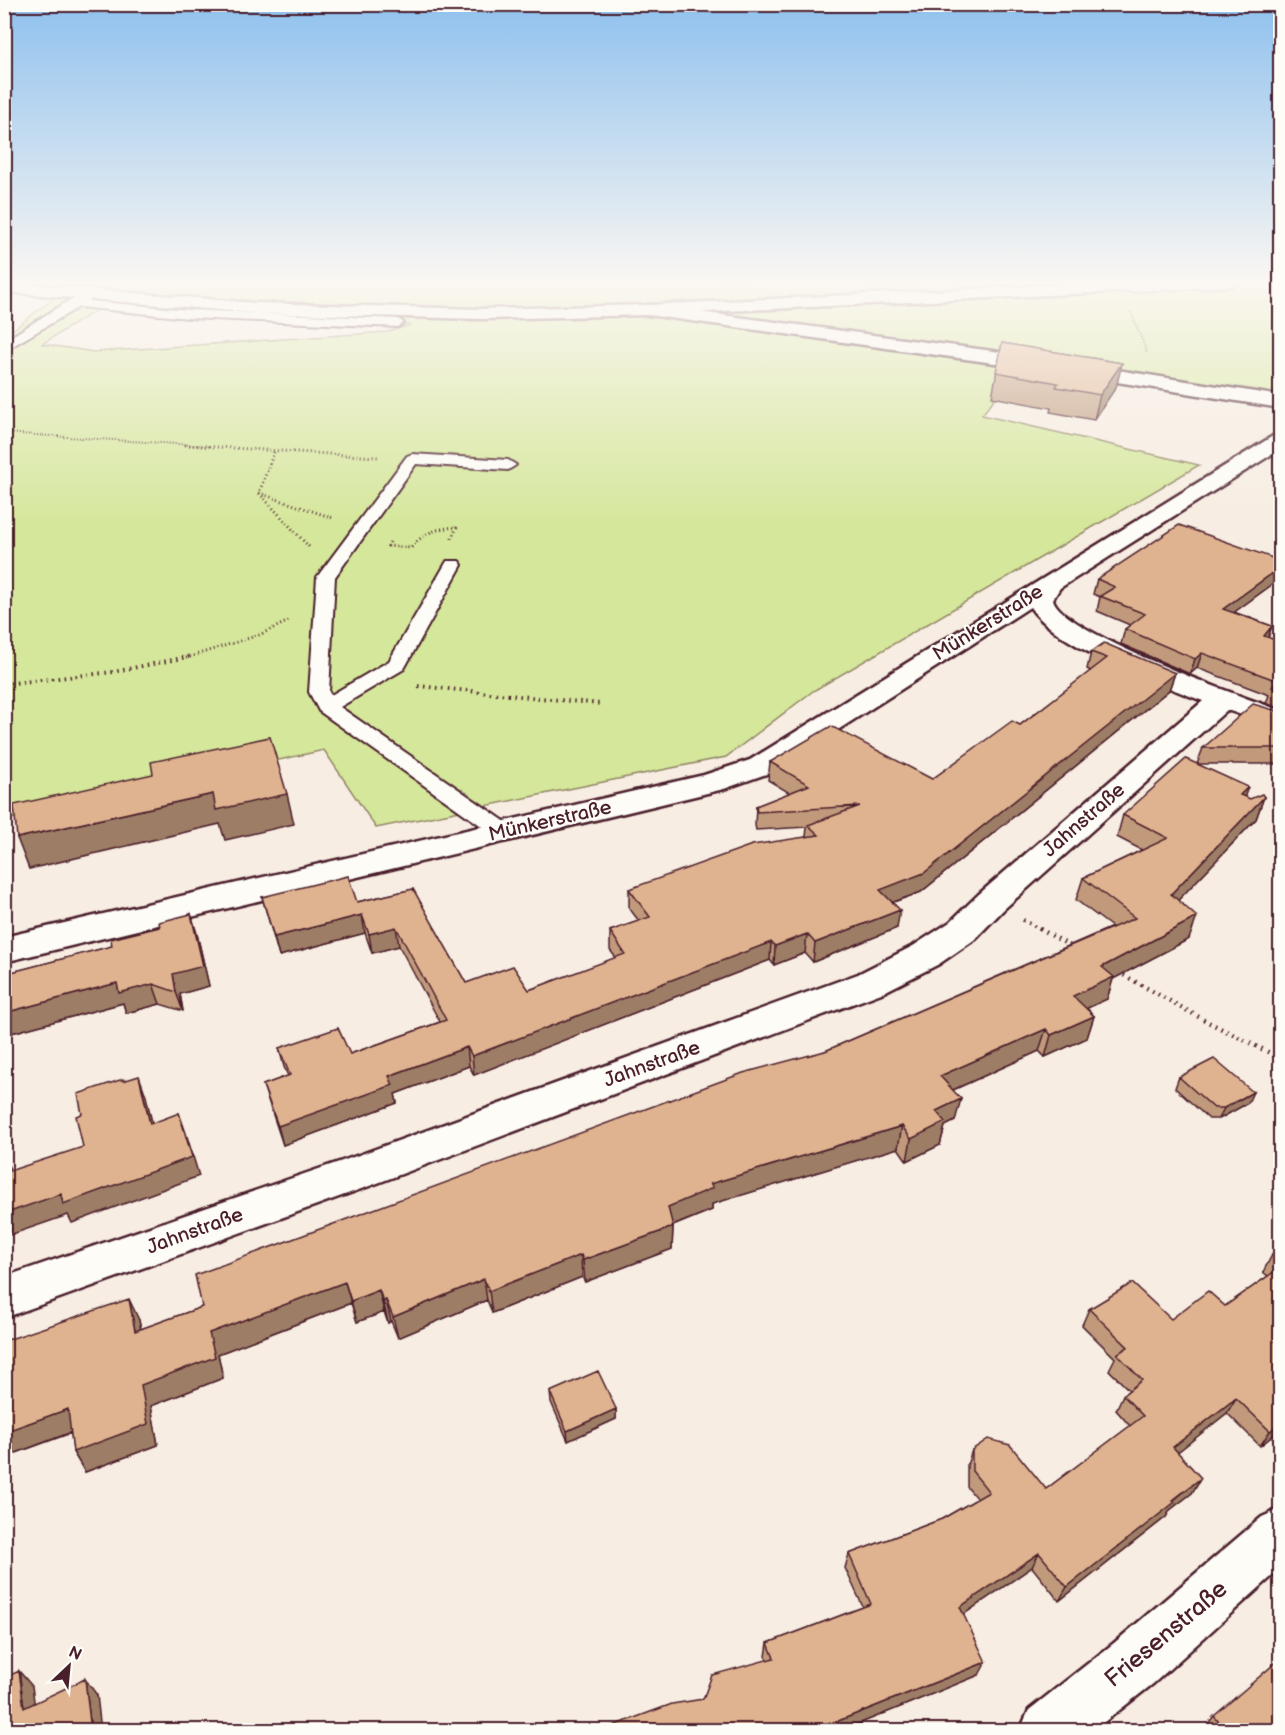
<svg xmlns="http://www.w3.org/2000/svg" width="1285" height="1735" viewBox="0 0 1285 1735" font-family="'Balsamiq Sans',sans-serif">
<rect width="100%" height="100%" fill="#f7ede2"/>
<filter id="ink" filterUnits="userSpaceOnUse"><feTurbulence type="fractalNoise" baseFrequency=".0167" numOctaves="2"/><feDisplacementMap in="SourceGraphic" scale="12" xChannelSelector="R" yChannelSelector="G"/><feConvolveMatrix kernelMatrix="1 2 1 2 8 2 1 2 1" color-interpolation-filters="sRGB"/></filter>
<g filter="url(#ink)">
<path fill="#d5e79b" stroke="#908363" stroke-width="1.5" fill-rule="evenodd" d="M87,281H1280V397L1023,361L982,415L1199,465L813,691L726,757L376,828L324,750L5,820V336L62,292ZM98,309L180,316L411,325L387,332L94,352L42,344Z"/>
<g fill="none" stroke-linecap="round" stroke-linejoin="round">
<defs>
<path id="service" d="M87,293L93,297L89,301L189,310L398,319L404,323L398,327L189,318L79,307L4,351V341L70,300Z
M412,454L508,460L516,465L508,470L416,464L335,577L329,692L331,695L389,661L447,561H459L462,565L404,669L340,707L513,827L517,832L513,837L505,839L497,837L319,711L309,692L317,577L407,456Z"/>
<path id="minor" d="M647,305L1023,355L1280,396V408L1023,367L641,314L638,310L641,306Z
M1280,434V449L1060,588L1053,599C1060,632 1244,698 1280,710V728L1227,710L1003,910L974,940L939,964L884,992L375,1184L4,1318V1277L345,1160L858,974L913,946L950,922L979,894L1203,701C1157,683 1058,648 1030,607L772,772L724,789L4,962V937L704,775L750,760L1273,436Z
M1280,1509V1569L1154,1683L1094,1730H1020L1029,1710L1114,1643L1262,1517Z"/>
<path id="tertiary" d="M1131,281H1239L1231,286L647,315L481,319L255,313L4,292V282L255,303L481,309L647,305Z"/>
</defs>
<use href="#service" stroke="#4a1f2b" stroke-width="4"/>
<use href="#minor" stroke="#4a1f2b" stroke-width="5"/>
<use href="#tertiary" stroke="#4a1f2b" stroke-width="5"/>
<path stroke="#4a1f2b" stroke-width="2" stroke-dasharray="1 2" stroke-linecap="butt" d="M529,281L539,284
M1131,312L1147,353
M4,433L209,446"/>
<path stroke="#4a1f2b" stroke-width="3" stroke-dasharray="1 3" stroke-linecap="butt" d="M185,445L378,457
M274,452L259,493L310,548
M259,493L333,518
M390,542L388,546L411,548C425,531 436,529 457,527L451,539
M186,658L259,635L291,620"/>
<path stroke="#4a1f2b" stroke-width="4" stroke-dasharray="1.5 4.5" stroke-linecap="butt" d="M4,684L113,672L192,656
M418,686L601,704
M1023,920L1043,931"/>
<path stroke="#4a1f2b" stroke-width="4.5" stroke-dasharray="1.5 5" stroke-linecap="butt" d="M1040,929L1072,947
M1118,972L1206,1021L1280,1058"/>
<use href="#service" fill="#fdfcf7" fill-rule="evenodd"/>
<use href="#minor" fill="#fdfcf7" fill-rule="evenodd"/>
<use href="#tertiary" fill="#fdfcf7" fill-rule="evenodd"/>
</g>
<path fill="#c19a7c" stroke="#4a1f2b" stroke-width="1.5" d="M1002,343L1122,363L1116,387L1094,420L1050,412L1051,408L992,397Z
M1281,578L1234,612L1272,626L1268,638L1281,642V709L1266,703L1269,695L1197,668L1190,674L1121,644L1125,629L1130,625L1097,611L1100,597L1093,594L1097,579Z
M1091,652L1175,673L1169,690L921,892L893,902L897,928L813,962L805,953L774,965L770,960L474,1075L469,1066L395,1094L397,1103L283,1145L263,1085L288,1076L284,1067L279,1048L350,1054L440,1022L399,946L372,953L365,933L279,956L262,897L357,902L413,889L466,983L529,990L616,958L610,950V931L639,921L629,908V889L806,837L807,827L756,830L755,825L756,806L790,793L768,780L770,762L932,779L1020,725L1091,671L1087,669Z
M1281,712V764H1197L1203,748Z
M1245,797L1250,799L1264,797L1256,819L1178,900L1189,939L1113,979L1107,999L1087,1008L1094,1016L1087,1038L1045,1057L1039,1051L953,1090L955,1121L945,1126L940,1145L907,1161L898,1148L712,1204V1210L673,1226L672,1249L585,1282L582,1277L492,1313L487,1300L398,1338L391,1321L388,1323L384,1312L357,1322L351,1303L218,1354L223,1378L151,1406L158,1445L85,1472L73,1452L71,1433L5,1457L8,1490L4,1491V1341L139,1320L141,1329L202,1307L825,1051L1112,927L1076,900L1083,878L1142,850L1117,837L1123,815Z
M191,914L197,934L209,986L180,994L183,1011L160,1004L126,1013L123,1003L4,1035V974L112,946Z
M1179,1077L1248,1103L1219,1119H1209L1175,1088Z
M1281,1250V1429L1260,1446L1227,1413L1177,1452L1192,1493L1170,1510L1166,1517L1059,1601L1032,1567L963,1615L979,1675L841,1731H599L703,1699L767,1660L766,1657L768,1643L863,1607L845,1568L849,1554L942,1519L977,1499L967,1487V1465L972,1450L1046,1489L1130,1426L1116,1410L1123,1395L1129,1390L1109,1370L1115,1358L1082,1325L1089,1309L1171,1319L1225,1306L1268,1276L1263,1272L1272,1255Z
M550,1392L616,1409V1419L568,1441L551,1402Z
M1214,1716L1281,1731H1202Z"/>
<path fill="#9d7d65" stroke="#4a1f2b" stroke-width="1.5" d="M1122,363L1116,387L1094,420L1100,395Z
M1281,567V578L1218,624L1223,609Z
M1272,626L1267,641L1264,636Z
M1202,653L1197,668L1190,674L1195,659Z
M1175,673L1169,690L921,892L877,908L880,890Z
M1248,787L1240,809V795Z
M213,794H287L294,824L225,840L220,824L29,869L17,838Z
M1264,797L1256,819L1163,916L1171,894Z
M900,910L897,928L813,962L815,943Z
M191,914L197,934L209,986L180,994L183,1011L176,992L173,974Z
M362,915L365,933L279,956L274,937Z
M1197,917L1189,939L1113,979L1107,999L1066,1018L1073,996L1102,967Z
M396,927L399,946L372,953L369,934Z
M807,934L805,953L774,965L775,946Z
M771,942L770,960L474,1075L472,1056Z
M117,983L153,984L160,1004L126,1013L123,1003L4,1035V1013Z
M1094,1016L1087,1038L1045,1057L1051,1035Z
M1046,1029L1039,1051L935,1098L940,1076Z
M467,1047L469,1066L395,1094L397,1103L283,1145L278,1126L389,1076Z
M139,1076L146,1096L157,1144L150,1124Z
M1253,1092L1248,1103L1219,1119L1224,1108Z
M961,1099L955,1121L945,1126L940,1145L907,1161L911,1139L936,1111Z
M179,1113L186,1133L199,1176L72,1223L68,1215L4,1237V1214Z
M902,1126L898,1148L712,1204V1210L667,1228L668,1207L710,1184Z
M4,1158L14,1176L6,1172Z
M673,1227L672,1249L585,1282L583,1260Z
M581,1255L582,1277L492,1313L489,1291Z
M484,1279L487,1300L398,1338L393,1317Z
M345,1282L351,1303L218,1354L223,1378L151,1406L158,1445L85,1472L73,1452L141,1385L209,1333Z
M379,1290L384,1312L357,1322L351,1301Z
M129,1299L139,1320L145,1352L135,1331Z
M386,1300L391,1321L388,1323L383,1301Z
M1236,1398L1227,1413L1164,1463L1173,1447Z
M68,1409L80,1429L5,1457L8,1490L4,1491V1432Z
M616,1409V1419L568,1441L567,1431Z
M1281,1422V1429L1260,1446L1270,1431Z
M1201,1478L1192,1493L1170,1510L1166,1517L1059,1601L1067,1587Z
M1039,1553L1032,1567L954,1621L960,1607Z
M986,1662L979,1675L841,1731H813Z
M19,1671L32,1686L37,1723L24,1708Z
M85,1679L97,1695L101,1731H91Z"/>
<path fill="#e0b390" stroke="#4a1f2b" stroke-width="1.5" d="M1002,343L1122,363L1100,395L1056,387L1058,383L996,372Z
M1179,525L1281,561V567L1223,609L1272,626L1264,636L1281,642V691L1272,687L1278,681L1202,653L1195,659L1125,629L1145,614L1100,596L1115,587L1097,579Z
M1104,643L1175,673L924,873L880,890L900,910L815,943L807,934L775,946L771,942L472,1056L467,1047L389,1076L393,1085L278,1126L263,1085L290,1075L279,1048L338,1028L350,1054L446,1020L396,927L369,934L362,915L274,937L262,897L348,876L357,902L413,889L466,983L513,966L529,990L625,954L610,931L650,917L629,889L752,845L819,835L808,825L860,806L757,812L756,806L809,785L770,762L831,726L932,779L1012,721L1020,725L1107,658L1091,652Z
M1253,704L1281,712V748H1203Z
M270,737L287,794L216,810L213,794L17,838L14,805L153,774L151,762Z
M1186,759L1248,787L1240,795L1250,799L1262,794L1264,797L1171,894L1197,917L1102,967L1114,977L1073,996L1094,1016L1051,1035L1046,1029L940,1076L961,1099L936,1111L945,1122L911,1139L902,1126L710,1184L713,1188L668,1207L673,1227L583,1260L581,1255L489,1291L484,1279L393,1317L386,1300L383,1301L379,1290L351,1301L345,1282L209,1333L215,1357L141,1385L148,1424L73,1452L68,1409L4,1432V1341L129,1299L135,1331L202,1307L195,1275L743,1073L825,1051L1135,918L1083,878L1168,838L1123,815Z
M191,914L203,966L173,974L176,992L153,984L119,993L117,983L4,1013V974L112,946L111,939L160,927L159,922Z
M1214,1059L1253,1092L1224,1108H1214L1179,1077Z
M139,1076L150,1124L179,1113L192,1157L63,1204L61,1194L4,1214V1161L6,1172L83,1147L76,1116L82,1114L78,1094L123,1079V1081Z
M1281,1250V1263L1272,1255Z
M1281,1267V1422L1270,1431L1236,1398L1173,1447L1201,1478L1173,1500L1175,1502L1067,1587L1039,1553L960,1607L986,1662L813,1731H802L800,1727L792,1731H599L672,1704L703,1699L712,1675L774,1658L768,1643L871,1604L849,1554L942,1519L989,1492L972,1471V1450L988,1439L1010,1445L1046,1489L1143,1416L1123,1395L1142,1380L1117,1354L1128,1347L1089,1309L1132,1283L1171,1319L1208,1291L1225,1306Z
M598,1371L616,1409L567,1431L550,1392Z
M1281,1658V1731H1226L1214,1716Z
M19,1671L24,1708L85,1679L91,1731H4V1678Z"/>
</g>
<linearGradient id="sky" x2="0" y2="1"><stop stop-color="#8fc1ee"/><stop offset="0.54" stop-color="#fbf7f2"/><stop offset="1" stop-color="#fbf7f2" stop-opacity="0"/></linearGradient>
<rect width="1285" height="524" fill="url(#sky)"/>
<g text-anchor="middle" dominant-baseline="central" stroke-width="4.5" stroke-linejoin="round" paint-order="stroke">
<g font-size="20" fill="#4a1f2b" stroke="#fdfcf7">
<text transform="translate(988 623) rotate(-32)">Münkerstraße</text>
<text transform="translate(1084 820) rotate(-41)">Jahnstraße</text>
<text transform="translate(550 821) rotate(-13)">Münkerstraße</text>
<text transform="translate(652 1064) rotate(-20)">Jahnstraße</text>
<text transform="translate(195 1231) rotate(-20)">Jahnstraße</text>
</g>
<g font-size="24" fill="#4a1f2b" stroke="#fdfcf7">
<text transform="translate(1166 1634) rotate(-40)">Friesenstraße</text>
</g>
</g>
<rect width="1285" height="1735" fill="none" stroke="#fdfcf7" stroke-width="24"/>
<rect x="12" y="12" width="1261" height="1711" fill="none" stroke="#4a1f2b" stroke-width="2" filter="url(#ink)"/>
<g transform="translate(69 1666) rotate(26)" stroke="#fdfcf7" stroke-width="4.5" paint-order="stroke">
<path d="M0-4.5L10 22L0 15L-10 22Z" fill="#4a1f2b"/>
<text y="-9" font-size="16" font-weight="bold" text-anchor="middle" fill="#4a1f2b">N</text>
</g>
</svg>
